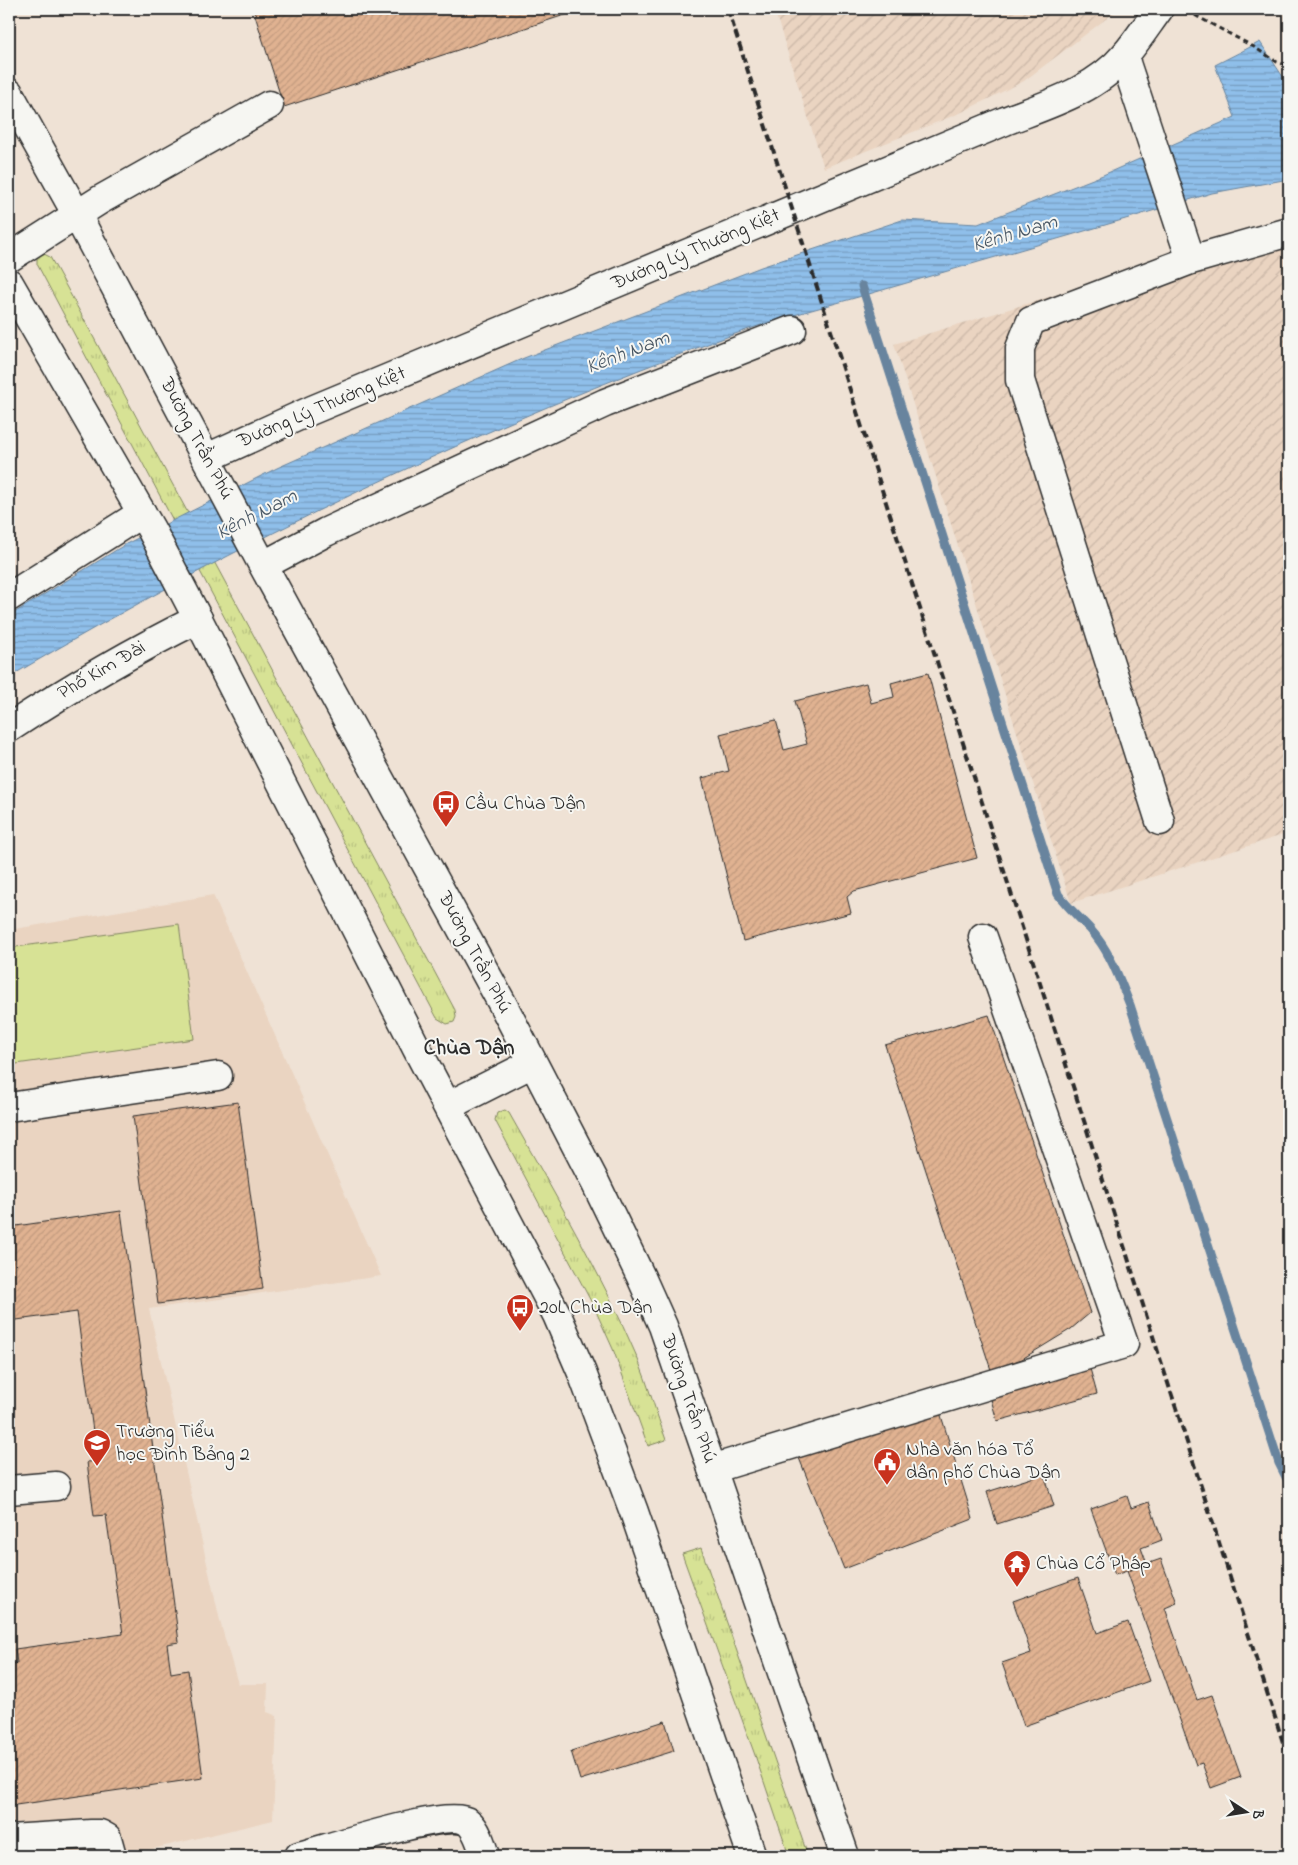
<svg xmlns="http://www.w3.org/2000/svg" width="1298" height="1865" viewBox="0 0 1298 1865" font-family="'Indie Flower',sans-serif">
<defs>
<pattern id="industrial-furrows" width="10" height="10" patternUnits="userSpaceOnUse" patternTransform="scale(1.25)"><rect width="10" height="10" fill="#ead4c1"/><path d="M-1 1l2-2M0 10L10 0M9 11l2-2" fill="none" stroke="#c9b6a6"/></pattern>
<pattern id="grass-tufts" width="24" height="20" patternUnits="userSpaceOnUse" patternTransform="scale(1.25)"><rect width="24" height="20" fill="#d7e295"/><path d="M3 7l-1-3M5 7V3M7 7l1-3M15 17l-1-3M17 17v-4M19 17l1-3" fill="none" stroke="#b9c281"/></pattern>
<pattern id="water-rules" width="6" height="5" patternUnits="userSpaceOnUse" patternTransform="scale(1.25)"><rect width="6" height="5" fill="#8fbfea"/><path d="M0 2.5h6" fill="none" stroke="#759bbe"/></pattern>
<pattern id="building-hatch" width="6" height="6" patternUnits="userSpaceOnUse" patternTransform="scale(1.25)"><rect width="6" height="6" fill="#e0b291"/><path d="M-1 1l2-2M0 6l6-6M5 7l2-2" fill="none" stroke="#c0997d"/></pattern>
</defs>
<rect width="100%" height="100%" fill="#efe2d5"/>
<filter id="ink" filterUnits="userSpaceOnUse"><feTurbulence type="fractalNoise" baseFrequency=".02" numOctaves="2"/><feDisplacementMap in="SourceGraphic" scale="10" xChannelSelector="R" yChannelSelector="G"/><feConvolveMatrix kernelMatrix="1 2 1 2 8 2 1 2 1" color-interpolation-filters="sRGB"/></filter>
<g filter="url(#ink)">
<path fill="#ead4c1" d="M213,895L381,1276L149,1309L221,1625L238,1684H268L267,1712L277,1716L273,1820L123,1856H9V930Z"/>
<path fill="url(#industrial-furrows)" d="M774,9H1119L1024,81L960,113L824,168Z
M1289,224V833L1071,903L894,344Z"/>
<path fill="url(#grass-tufts)" stroke="#818660" d="M42,253L50,257L66,286L455,1010L456,1017L454,1022L447,1024L437,1018L37,264V258L38,255Z
M505,1110L509,1113C554,1193 601,1273 637,1357C648,1384 656,1413 666,1440L648,1446L613,1349L594,1307L497,1124L495,1120L497,1113Z
M701,1548L808,1856H789L756,1758L682,1554Z"/>
<path fill="#d7e295" stroke="#818660" d="M179,924L194,1039L9,1065V948Z"/>
<path fill="url(#water-rules)" stroke="#67849e" d="M1260,42L1289,86V179L1212,193C1104,226 995,257 886,289C836,304 784,316 735,334C485,424 238,542 9,677V616L126,544L277,468L524,358L761,267L902,220L978,224L1103,175L1235,117L1215,65Z"/>
<g fill="none" stroke-linecap="round" stroke-linejoin="round">
<path stroke="#67849e" stroke-width="9" d="M862,286L1058,894C1067,907 1079,917 1090,929C1110,951 1119,978 1130,1005L1279,1463L1289,1483"/>
</g>
<path fill="url(#building-hatch)" stroke="#2b2b2b" d="M253,9H583L284,107Z
M928,673L977,858L854,891L847,897L851,913L743,941L702,778L729,771L720,734L776,720L784,750L807,744L795,701L866,683L871,703L894,697L891,683Z
M989,1015L1090,1313L1071,1329L1022,1359L991,1370L885,1045Z
M238,1102L263,1289L158,1304L133,1116Z
M121,1211L179,1642L167,1644L171,1673L188,1670L203,1778L9,1806V1664L17,1663L15,1649L123,1634L106,1515L94,1516L87,1462L97,1461L77,1312L9,1321V1227Z
M1089,1365L1097,1394L997,1421L989,1392Z
M939,1409L973,1519L844,1569L797,1453Z
M1044,1474L1054,1506L997,1524L987,1492Z
M1127,1496L1131,1508L1149,1502L1162,1540L1141,1548L1147,1564L1115,1575L1091,1509Z
M1161,1559L1177,1603L1165,1608L1197,1700L1212,1695L1241,1777L1211,1788L1202,1763L1196,1765L1127,1571Z
M1078,1578L1097,1633L1128,1622L1149,1681L1024,1726L1002,1663L1031,1653L1013,1601Z
M665,1721L674,1751L580,1780L571,1751Z"/>
<g fill="none" stroke-linecap="round" stroke-linejoin="round">
<defs>
<path id="minor" d="M1124,57L1191,260
M9,258L100,200L269,105
M264,565L326,532L605,403L792,330
M9,597L142,513
M9,728C70,688 133,651 198,619
M1160,821L1020,380V348L1031,321L1191,260L1289,232
M9,1107L218,1076
M712,1469L1124,1344L983,937
M9,1490L56,1486
M9,1839L91,1834H100L107,1838L112,1856
M299,1856C326,1849 449,1808 468,1822C477,1829 482,1846 485,1856"/>
<path id="major" d="M9,93L77,215L259,558L502,1003L595,1182L641,1277L663,1326L845,1856
M9,283L151,529L198,619L417,1049L557,1315L582,1373L634,1512L752,1856
M207,458L312,410L1005,121C1046,105 1095,91 1125,55C1137,41 1148,24 1159,9
M448,1106L533,1063"/>
</defs>
<use href="#minor" stroke="#2b2b2b" stroke-width="31"/>
<use href="#major" stroke="#2b2b2b" stroke-width="31"/>
<path stroke="#2b2b2b" stroke-width="3" stroke-dasharray="5 4" stroke-linecap="butt" d="M1187,11L1254,47L1277,62L1289,66"/>
<use href="#minor" stroke="#f6f6f2" stroke-width="28"/>
<use href="#major" stroke="#f6f6f2" stroke-width="28"/>
<path stroke="#2b2b2b" stroke-width="4" stroke-dasharray="8 4" stroke-linecap="butt" d="M728,9L1289,1761"/>
</g>
</g>
<defs>
<symbol id="bus-pin" viewBox="-11 -11 22 30"><path d="M0 17L-7.5 6A9.5 9.5 0 1 1 7.5 6Z" fill="#c8321e" stroke="#f6f6f2"/><path d="M-5-6H5V4H4V6H2V4H-2V6H-4V4H-5ZM-3.5-4V0h7V-4ZM-3.5 1.2v1.5H-2V1.2ZM2 1.2v1.5H3.5V1.2Z" fill="#fff"/></symbol>
<symbol id="school-pin" viewBox="-11 -11 22 30"><path d="M0 17L-7.5 6A9.5 9.5 0 1 1 7.5 6Z" fill="#c8321e" stroke="#f6f6f2"/><path d="M0-5L7-2L0 1L-7-2ZM-4 1L0 2.5L4 1V4Q0 6-4 4Z" fill="#fff"/></symbol>
<symbol id="civic-pin" viewBox="-11 -11 22 30"><path d="M0 17L-7.5 6A9.5 9.5 0 1 1 7.5 6Z" fill="#c8321e" stroke="#f6f6f2"/><path d="M-.6-6.5H3V-4.5H.6V-3L4-1V1h2V6H-6V1h2V-1L-.6-3ZM-1.2 2.5V6h2.4V2.5Z" fill="#fff"/></symbol>
<symbol id="temple-pin" viewBox="-11 -11 22 30"><path d="M0 17L-7.5 6A9.5 9.5 0 1 1 7.5 6Z" fill="#c8321e" stroke="#f6f6f2"/><path d="M0-6L5-2H3V0L6.5 2.5H4V6H1.5V3h-3V6H-4V2.5H-6.5L-3 0V-2H-5Z" fill="#fff"/></symbol>
</defs>
<g fill-rule="evenodd">
<use href="#bus-pin" x="430" y="788" width="32" height="43"/>
<use href="#bus-pin" x="504" y="1292" width="32" height="43"/>
<use href="#school-pin" x="81" y="1427" width="32" height="43"/>
<use href="#civic-pin" x="871" y="1446" width="32" height="43"/>
<use href="#temple-pin" x="1001" y="1548" width="32" height="43"/>
</g>
<g text-anchor="middle" dominant-baseline="central" stroke-width="4" stroke-linejoin="round" paint-order="stroke">
<g font-size="20" fill="#2b2b2b" stroke="#f6f6f2">
<text transform="translate(696 250) rotate(-23)">Đường Lý Thường Kiệt</text>
<text transform="translate(322 408) rotate(-23)">Đường Lý Thường Kiệt</text>
<text transform="translate(196 439) rotate(62)">Đường Trần Phú</text>
<text transform="translate(102 671) rotate(-30)">Phố Kim Đài</text>
<text transform="translate(474 953) rotate(62)">Đường Trần Phú</text>
<text transform="translate(688 1399) rotate(71)">Đường Trần Phú</text>
</g>
<g font-size="20" fill="#2b2b2b" stroke="#f6f6f2" text-anchor="start">
<text x="465" y="804">Cầu Chùa Dận</text>
<text x="539" y="1308">20L Chùa Dận</text>
<text x="116" y="1432">Trường Tiểu<tspan x="116" dy="23">học Đình Bảng 2</tspan></text>
<text x="906" y="1450">Nhà văn hóa Tổ<tspan x="906" dy="23">dân phố Chùa Dận</tspan></text>
<text x="1036" y="1564">Chùa Cổ Pháp</text>
</g>
<g font-size="21" font-style="italic" fill="#495764" stroke="#f6f6f2">
<text transform="translate(1015 234) rotate(-16)">Kênh Nam</text>
<text transform="translate(628 353) rotate(-21)">Kênh Nam</text>
<text transform="translate(257 515) rotate(-27)">Kênh Nam</text>
</g>
<g font-size="22" font-weight="bold" fill="#2b2b2b" stroke="#f6f6f2">
<text x="469" y="1049">Chùa Dận</text>
</g>
</g>
<rect width="1298" height="1865" fill="none" stroke="#f6f6f2" stroke-width="30"/>
<rect x="15" y="15" width="1268" height="1835" fill="none" stroke="#2b2b2b" stroke-width="2" filter="url(#ink)"/>
<g transform="translate(1246 1812) rotate(102)" stroke="#f6f6f2" stroke-width="4" paint-order="stroke">
<path d="M0-4L9 19L0 12L-9 19Z" fill="#2b2b2b"/>
<text y="-8" font-size="14" font-weight="bold" text-anchor="middle" fill="#2b2b2b">B</text>
</g>
</svg>
